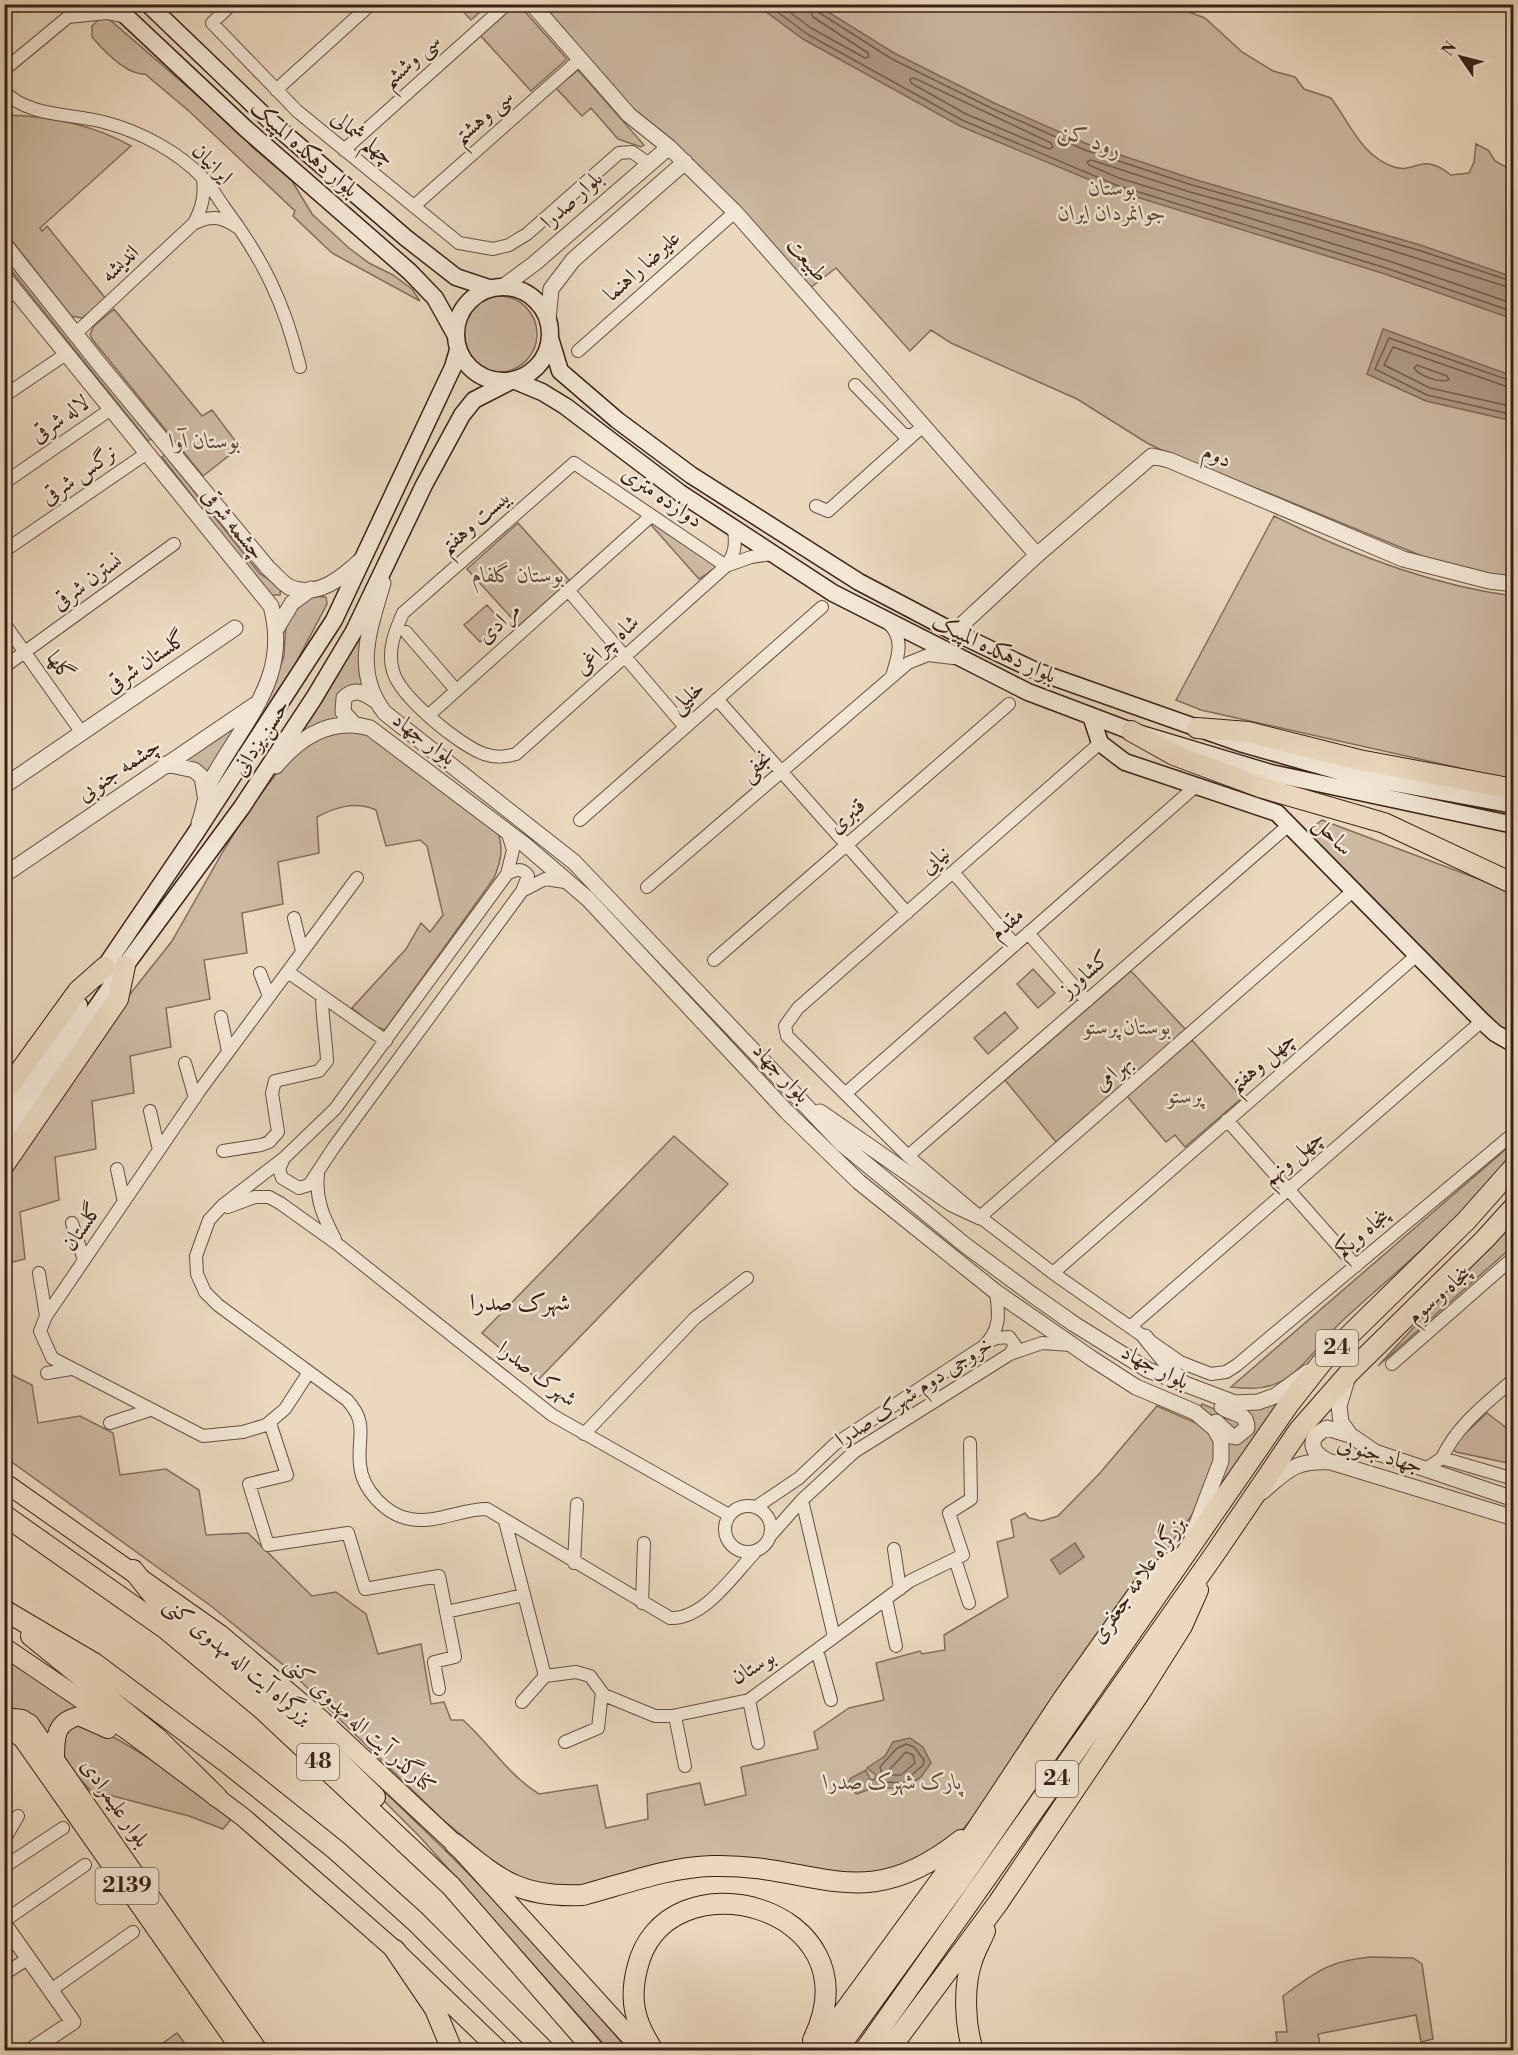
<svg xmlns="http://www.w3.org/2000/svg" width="1518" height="2055" viewBox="0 0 1518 2055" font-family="'Libre Bodoni',Amiri,serif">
<rect width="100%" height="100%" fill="#ebd8be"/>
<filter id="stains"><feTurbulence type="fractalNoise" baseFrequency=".00333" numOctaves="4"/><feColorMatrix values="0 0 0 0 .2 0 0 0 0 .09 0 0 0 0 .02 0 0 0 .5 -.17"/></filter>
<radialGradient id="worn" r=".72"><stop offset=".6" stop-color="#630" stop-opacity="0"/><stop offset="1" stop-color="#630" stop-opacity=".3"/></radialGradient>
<path fill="#cdb9a2" stroke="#846d5d" stroke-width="1.5" d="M457,5H488L471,20Z
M512,5H519L567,59L531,91L479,34Z
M541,5H1182L1189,12L1205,18L1242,52L1273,71L1295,77L1304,89L1331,98C1350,123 1361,156 1394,167C1416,174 1421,151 1451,175L1469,173L1474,162L1476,144L1488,150L1495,161L1513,171V581L1434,561L1266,492L1203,470L1147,443L1077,399L951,343L931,330L910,351L836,268L810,288L651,129Z
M101,17L110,20L249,140L250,145L292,181L312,214L349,248L369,263L393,275L412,289L420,301L332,253L293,216L295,211L190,112L145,74C126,75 104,51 92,37V26Z
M578,70L644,145L641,147L618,139L591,108L582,116L556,88Z
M5,115C49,116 92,124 131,146L40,228L42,231L47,226L106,299L82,318L71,316L5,232Z
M4,255L152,438L148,441L5,263Z
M461 334a38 38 0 1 1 76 0a38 38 0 1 1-76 0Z
M114,309L202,416L212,410L240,447L203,476L92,339L90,334L94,326Z
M165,455L260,574L281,587L280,595H272L254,576L162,457Z
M1274,516C1348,553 1430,585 1513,596V780L1201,710L1176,700Z
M656,522L718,566L699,579L651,525Z
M518,523L570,581L519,626L467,569Z
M308,596L326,597L327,604L290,674L217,784L272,690L284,656L286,623Z
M487,605L502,622L480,642L464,625Z
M367,623L368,691L352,688L346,722L294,742Z
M252,709L208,778L195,764L180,760Z
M355,730L380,740L405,764L497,830C504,848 501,861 494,878L385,1030L374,1026L352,1008L406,949L421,923L430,932L443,915L427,846L420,840L386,846L376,810C355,801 336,807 317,817L319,853L278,862L283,904L242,913L247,953L204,960L210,999L166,1008L171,1047L130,1056L134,1093L92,1101L96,1149L55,1157L59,1200L20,1212L25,1259L5,1264V1176L112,1017L172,941L225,848L250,808L280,769L311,738Z
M1322,820L1513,892V1040L1305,833Z
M1033,969L1055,993L1038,1008L1017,984Z
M1131,971L1186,1030L1056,1142L1005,1080Z
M1005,1012L1018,1028L988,1054L974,1038Z
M1192,1040L1242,1098L1185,1147L1175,1135L1166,1142L1127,1096Z
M674,1136L728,1184L538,1380L482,1333Z
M1513,1143C1513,1177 1371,1293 1341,1322C1324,1338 1310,1361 1291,1375C1273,1389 1253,1390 1231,1387Z
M1513,1220V1246L1378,1366Z
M4,1371L32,1385L38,1423L80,1416L113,1433L120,1475L166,1469L199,1490L206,1535L248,1533L312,1596L336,1592L366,1614L378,1654L421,1644L431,1704L444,1702L451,1720H463C490,1744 508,1775 539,1794L597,1785L606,1828L648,1819L647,1794L700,1783L705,1805L746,1795L741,1767L818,1749L814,1732L849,1708L884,1700L876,1663L920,1651L922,1654L945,1650L944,1635L1008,1597L997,1542L1014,1537L1011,1520L1025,1513L1029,1518L1042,1521L1058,1516L1100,1473L1157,1406L1205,1427L1219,1448L1207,1490L1192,1515L1096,1642L978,1811L958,1835L926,1860L857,1879L780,1865L580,1889L514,1879L442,1819L287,1668L211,1606L5,1457Z
M1281,1399L1220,1487L1210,1499L1227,1440L1241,1441L1247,1438L1241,1410Z
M1202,1404L1243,1421L1239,1433L1200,1408Z
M1487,1413L1513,1433V1464L1456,1452L1451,1447Z
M4,1654L93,1716L51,1740L5,1711Z
M82,1721C139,1748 182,1780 233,1817L223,1829L189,1816L90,1790L75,1774L64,1756L62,1730Z
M332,1749C366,1772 393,1800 422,1828C495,1897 563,1974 628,2050H609L420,1837Z
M1370,1957L1413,1958L1422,1964L1433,2039L1421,2042L1416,2015L1318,2034L1320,2045L1306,2046V2050H1252L1254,2046L1277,2042L1276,2032H1287L1283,1996C1316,1972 1328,1961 1370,1957Z
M177,2033L190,2050H153Z"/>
<path fill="#af9a86" stroke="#806a5a" stroke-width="1.5" d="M757,5H817L894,53L994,103L1087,144L1193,179L1420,245L1513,277V319L1385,274L1114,190L960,126L803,39Z
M1383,329L1513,376V421L1426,401L1367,374Z
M1075,1543L1084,1557L1060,1574L1051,1560Z
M910,1738L923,1747L931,1763L921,1777L904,1789L875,1787L857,1794L845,1787L851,1778L866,1770L870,1779L874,1780L876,1775L867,1768L885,1756L893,1742Z"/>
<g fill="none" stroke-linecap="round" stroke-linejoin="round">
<path stroke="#745e4f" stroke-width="1.5" d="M767,4L807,34L962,120L1116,185L1386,268L1514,312
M779,4L811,28L865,58L869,57L868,53L813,17L807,4
M815,4L818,12L892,59L991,108L1085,150L1192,185L1418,250L1514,282
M914,78L1051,143L1053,147L1049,149L966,114L911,83L910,79Z
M1514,289L1311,225L1190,192L1091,160L1087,162L1089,165L1119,178L1389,261L1514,304
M1417,365L1447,376L1449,380C1438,383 1420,376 1414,368Z
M1514,382L1389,338L1375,369L1427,395L1514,415
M1514,389L1393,347L1384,365L1430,388L1514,407
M906,1744L914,1747L924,1760L923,1765L903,1783L884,1782L880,1767L896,1749Z
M906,1752L913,1755L915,1763L901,1775H891L890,1769Z"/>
<defs>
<path id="minor" d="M232,4L212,23L297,111L459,243L493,249L509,245L527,234L619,153L632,152L648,163
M68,17L107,13L126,17
M4,70L68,17L74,4
M276,90L371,4
M4,91C29,118 74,113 107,123C141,132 178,152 202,177C211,186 217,197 224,207C263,259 285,304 300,367
M344,150L507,4
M414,206L580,59
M194,223C202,208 205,196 203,179
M4,300L16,291
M75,334L193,224C210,215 221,216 237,227
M578,351L735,212
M855,385L904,435H913
M4,396L66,354
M574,463L726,566L516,754C505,757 496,758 484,754C459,745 400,697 393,671C387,651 395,631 403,613Z
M4,483L111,409
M816,506L828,511L923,426
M734,529C736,545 735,554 726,566L751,557L771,554
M4,551L147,453
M568,590L685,727
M4,623L82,733
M888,623C905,638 898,657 892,676
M406,632L456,690
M4,667L174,544
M717,699L907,913
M429,715L651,516
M1100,743L798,1008L785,1026L787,1036L908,1156L980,1217L1053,1273L1180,1362L1211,1374L1226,1372L1237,1365L1514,1133
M580,820L822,607
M507,831L513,850L507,874L335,1109L284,1158L223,1205L209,1220L196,1256L197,1274L205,1292L218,1305L347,1400C369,1424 357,1436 360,1465C362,1489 386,1515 410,1519C437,1524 460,1509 487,1509L670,1618C704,1620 734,1574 757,1550
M953,872L1015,945
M507,874C515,870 522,867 528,876L522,891
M647,887L908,663L928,655L953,658
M294,918L302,951
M1028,933L1087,1001
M714,960L1009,704
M288,972L386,1041
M260,973L269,996
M221,1017L228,1051
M185,1063L195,1098
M846,1093L1196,786
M150,1111L159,1150
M1227,1120L1356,1266
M223,1151L261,1145L269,1142L278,1132L272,1093L275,1081L319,1071L327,1061C326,1039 322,1018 322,996
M908,1156L1290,824
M284,1158L279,1169L282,1178L299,1188L309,1185L334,1147L522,891L545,879L565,882
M117,1169L124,1202
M318,1175C315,1199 324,1218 335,1239
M228,1207L255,1197H269L280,1203L336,1243L552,1415L729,1515
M980,1217L1354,890
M72,1223L84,1260
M39,1273L46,1316
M1053,1273L1417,955
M1130,1327L1482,1021
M987,1342L997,1338L1009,1337L1015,1345L1010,1354
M1392,1364L1514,1257
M309,1372L285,1409L266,1425L243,1432L203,1436L52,1358L40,1331L46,1316L200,1090L357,878
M47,1373L71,1369
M110,1423L150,1410
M270,1423L287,1475L249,1484L268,1545L348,1533L365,1589L439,1576L455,1657L434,1662L439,1689
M584,1434L695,1318L747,1278
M1442,1458C1457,1425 1487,1403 1514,1379
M1427,1468L1442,1458L1514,1479
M802,1500L834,1637
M725 1529a23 23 0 1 1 46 0a23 23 0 1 1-46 0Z
M756,1507L799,1478L835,1444L984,1346C1001,1329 999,1314 996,1292
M505,1521L545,1676L576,1672L590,1676L604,1695L655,1716H672L749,1700L910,1581L963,1555L949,1513L971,1499L970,1443
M770,1536L802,1500L854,1452L1010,1354L1042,1343L1071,1345
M894,1549L900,1589
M955,1559L969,1603
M574,1563L577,1504
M886,1599L896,1646
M642,1603L644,1543
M446,1612L524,1595
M817,1650L831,1700
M749,1700L758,1743
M522,1702L545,1676
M675,1716L685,1766
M565,1742L598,1728L602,1692
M4,1840L18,1816
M4,1867L63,1828
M4,1921L85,1865
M4,1974L29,1958
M51,1990L133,1932"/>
<path id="tertiary" d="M532,4L629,115L669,147L735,212L1037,555
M4,244L101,366L268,568C274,573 282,583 289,587C317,599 343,577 361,560
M4,277L271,606C291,678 244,720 212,779C205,793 205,808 199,823
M504,286L535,263L669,147
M548,320L551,289L573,260L685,162
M383,583C370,628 352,672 385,713L574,862L842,1144L965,1245L1030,1293L1074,1324L1148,1370L1235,1403L1258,1402L1275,1396L1308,1372
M277,628L292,603L311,589
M954,632L1037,555L1152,456L1169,460L1403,559L1489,581L1514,584
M355,725L343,712L344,698C355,687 365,693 376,701
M166,764L194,770L202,777L205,795
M276,766C300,737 331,717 370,728L525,845L588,899L787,1112L859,1182L996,1292L1091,1358L1136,1387L1195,1412L1214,1428L1221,1440V1461L1192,1537
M4,786L235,628
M4,875L259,702
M820,1112L952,1204L980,1217
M1145,1337L1182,1382
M1348,1376L1339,1406L1341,1422L1350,1435L1375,1452L1514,1499
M1216,1422L1231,1436L1236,1437L1247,1428C1247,1411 1232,1415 1222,1407
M1328,1461C1309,1451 1307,1438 1327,1428L1350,1435
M1262,1492C1288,1470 1294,1460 1331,1462L1514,1518
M4,1924L73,2022L31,2050"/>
<path id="secondary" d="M113,4L245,128L410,272L435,298L455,334
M148,4L270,121L406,238L456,277L489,288
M456 334a47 47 0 1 1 94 0a47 47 0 1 1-94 0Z
M550,338L560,371L617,420L691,475L859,582L954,632L1036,671L1240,743L1356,776L1514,805
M1091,716L1100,743L1125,762L1277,813L1482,1021L1495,1033L1514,1044
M98,977L195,834L334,620L453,367L458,350
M4,1115L79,1005
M4,1141L125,966L242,807L314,698L354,631L424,485L462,415L474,400L513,380L542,392L565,406L680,493L833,593L1028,692L1131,731L1271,773L1514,825"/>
<path id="primary" d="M4,1482L220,1634L322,1720L455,1844L642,2050
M4,1647L128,1731L243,1817L395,1950L499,2050
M4,1717L22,1719L30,1724L258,2050
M4,1733H14L22,1738L241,2050
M55,1759C55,1737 55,1722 79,1716L108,1729"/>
<path id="trunk" d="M1197,728L1248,732L1359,760L1514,789
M1131,731L1174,755L1263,788L1384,823L1514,884
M4,1093L78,991L105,967
M4,1165L118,999L125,966
M4,1515L166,1629L262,1709L451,1886L594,2050
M133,1570L160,1604L313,1736L375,1797
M4,1610L94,1663L226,1762L336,1850L415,1921L544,2050
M31,1636L157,1738L217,1797
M455,1844C501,1881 521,1898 583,1895C624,1884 669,1867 712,1866C816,1863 862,1919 961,1840
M395,1950L435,2009L452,2050
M653,2050C635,2023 629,2001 637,1969C664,1850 879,1906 813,2040
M816,2050L967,1844L1063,1699L1147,1581L1173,1561
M837,2050L958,1883L1289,1404L1323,1361L1466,1221L1514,1167
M865,2050L1216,1552L1299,1430L1349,1373L1485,1239L1514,1207
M889,2050L998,1903L1143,1688L1182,1626L1198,1590
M973,2050C965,2026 963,1987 972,1961C975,1951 981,1941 985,1931"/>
</defs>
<use href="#minor" stroke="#664f42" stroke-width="14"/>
<use href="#tertiary" stroke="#664f42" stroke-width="17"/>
<use href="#secondary" stroke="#3a2118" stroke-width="19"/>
<use href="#primary" stroke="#3a2118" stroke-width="20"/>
<use href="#trunk" stroke="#3a2118" stroke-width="22"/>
<use href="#minor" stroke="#f2e6d5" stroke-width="12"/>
<use href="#tertiary" stroke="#f2e6d5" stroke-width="15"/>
<use href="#secondary" stroke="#f2e6d5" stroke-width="16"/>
<use href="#primary" stroke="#ebd8be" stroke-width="18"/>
<use href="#trunk" stroke="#ebd8be" stroke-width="20"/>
</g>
<g text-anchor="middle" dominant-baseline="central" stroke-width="5" stroke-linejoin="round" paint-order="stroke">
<g fill="#f2e6d5" stroke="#715c51" stroke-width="1.5">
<rect x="1316" y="1330" width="42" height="36" rx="4.5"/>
<rect x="297" y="1744" width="42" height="36" rx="4.5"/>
<rect x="1036" y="1761" width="42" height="36" rx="4.5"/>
<rect x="95.5" y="1868" width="63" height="36" rx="4.5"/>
</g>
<g font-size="21" font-weight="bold" fill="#3a2118">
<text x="1337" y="1348">24</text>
<text x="318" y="1762">48</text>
<text x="1057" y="1779">24</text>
<text x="127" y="1886">2139</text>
</g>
<g font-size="22" fill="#3a2118" stroke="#f2e6d5">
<text transform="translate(411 61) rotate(-42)">سی وششم</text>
<text transform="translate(483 117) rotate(-41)">سی وهشتم</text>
<text transform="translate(363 138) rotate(39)">چهلم شمالی</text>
<text transform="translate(304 149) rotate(41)">بلوار دهکده المپیک</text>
<text transform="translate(212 164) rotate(45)">ایرانیان</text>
<text transform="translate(572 200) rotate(-42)">بلوار صدرا</text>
<text transform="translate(807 260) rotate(49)">طبیعت</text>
<text transform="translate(120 264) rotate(-43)">اندیشه</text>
<text transform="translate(642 266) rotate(-42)">علیرضا راهنما</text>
<text transform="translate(60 419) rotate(-35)">لاله شرقی</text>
<text transform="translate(1217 456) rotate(23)">دوم</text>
<text transform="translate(79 475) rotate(-35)">نرگس شرقی</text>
<text transform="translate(662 497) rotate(34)">دوازده متری</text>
<text transform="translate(475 522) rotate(-41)">بیست وهفتم</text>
<text transform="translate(233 524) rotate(51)">چشمه شرقی</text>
<text transform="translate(87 582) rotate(-36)">نسترن شرقی</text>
<text transform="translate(499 623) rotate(-42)">مرادی</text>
<text transform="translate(607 645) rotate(-42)">شاه چراغی</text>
<text transform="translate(994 649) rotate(25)">بلوار دهکده المپیک</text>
<text transform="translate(146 662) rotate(-34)">گلستان شرقی</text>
<text transform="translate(60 666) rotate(55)">گلها</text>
<text transform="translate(687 697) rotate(-41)">خلیلی</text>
<text transform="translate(261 738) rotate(-57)">حسن یزدانی</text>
<text transform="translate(424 739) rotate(37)">بلوار جهاد</text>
<text transform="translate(756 766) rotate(-41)">نجفی</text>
<text transform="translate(119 770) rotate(-34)">چشمه جنوبی</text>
<text transform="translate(847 816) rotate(-41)">قنبری</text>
<text transform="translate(1333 836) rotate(46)">ساحل</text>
<text transform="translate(935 860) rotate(-41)">نیایی</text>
<text transform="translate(1007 924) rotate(-41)">مقدم</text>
<text transform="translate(1085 974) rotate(-41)">کشاورز</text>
<text transform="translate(1262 1062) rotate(-41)">چهل وهفتم</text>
<text transform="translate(781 1073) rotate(47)">بلوار جهاد</text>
<text transform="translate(1113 1073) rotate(-41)">بهرامی</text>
<text transform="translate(1293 1158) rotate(-41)">چهل ونهم</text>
<text transform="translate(82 1227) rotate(-56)">گلستان</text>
<text transform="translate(1362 1233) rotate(-40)">پنجاه ویکم</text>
<text transform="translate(1439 1295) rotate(-41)">پنجاه و سوم</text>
<text transform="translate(1155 1367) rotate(27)">بلوار جهاد</text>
<text transform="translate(537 1374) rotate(37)">شهرک صدرا</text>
<text transform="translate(914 1392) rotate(-33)">خروجی دوم شهرک صدرا</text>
<text transform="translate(1380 1455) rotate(16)">جهاد جنوبی</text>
<text transform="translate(1138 1580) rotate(-55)">بزرگراه علامه جعفری</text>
<text transform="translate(238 1661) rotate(40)">بزرگراه آیت اله مهدوی کنی</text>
<text transform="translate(753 1667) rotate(-31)">بوستان</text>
<text transform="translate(360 1725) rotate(42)">کنارگذر آیت اله مهدوی کنی</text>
<text transform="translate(115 1803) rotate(55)">بلوار علیمرادی</text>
</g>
<g font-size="22" font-style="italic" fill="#5f473a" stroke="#f2e6d5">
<text x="1112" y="188">بوستان<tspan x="1112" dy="25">جوانمردان ایران</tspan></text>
<text x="205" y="441">بوستان آوا</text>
<text x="518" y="575">بوستان گلفام</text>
<text x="1127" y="1027">بوستان پرستو</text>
<text x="1185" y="1096">پرستو</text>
<text x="893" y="1782">پارک شهرک صدرا</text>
</g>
<g font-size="24" font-style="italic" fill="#634b3e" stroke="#f2e6d5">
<text transform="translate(1090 140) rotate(20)">رود کن</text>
</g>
<g font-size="24" fill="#3a2118" stroke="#f2e6d5">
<text x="520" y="1303">شهرک صدرا</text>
</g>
</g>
<rect width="1518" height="2055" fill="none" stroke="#ebd8be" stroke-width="24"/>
<rect x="6" y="6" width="1506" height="2043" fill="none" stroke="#3a2118" stroke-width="3"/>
<rect x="12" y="12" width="1494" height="2031" fill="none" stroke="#3a2118" stroke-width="1.5"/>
<g transform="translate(1461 57) rotate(305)" stroke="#f2e6d5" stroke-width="4.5" paint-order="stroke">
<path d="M0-4.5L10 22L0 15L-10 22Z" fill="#3a2118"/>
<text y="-9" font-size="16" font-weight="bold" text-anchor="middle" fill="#3a2118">N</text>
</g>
<rect width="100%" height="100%" filter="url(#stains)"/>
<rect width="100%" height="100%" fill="url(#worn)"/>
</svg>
